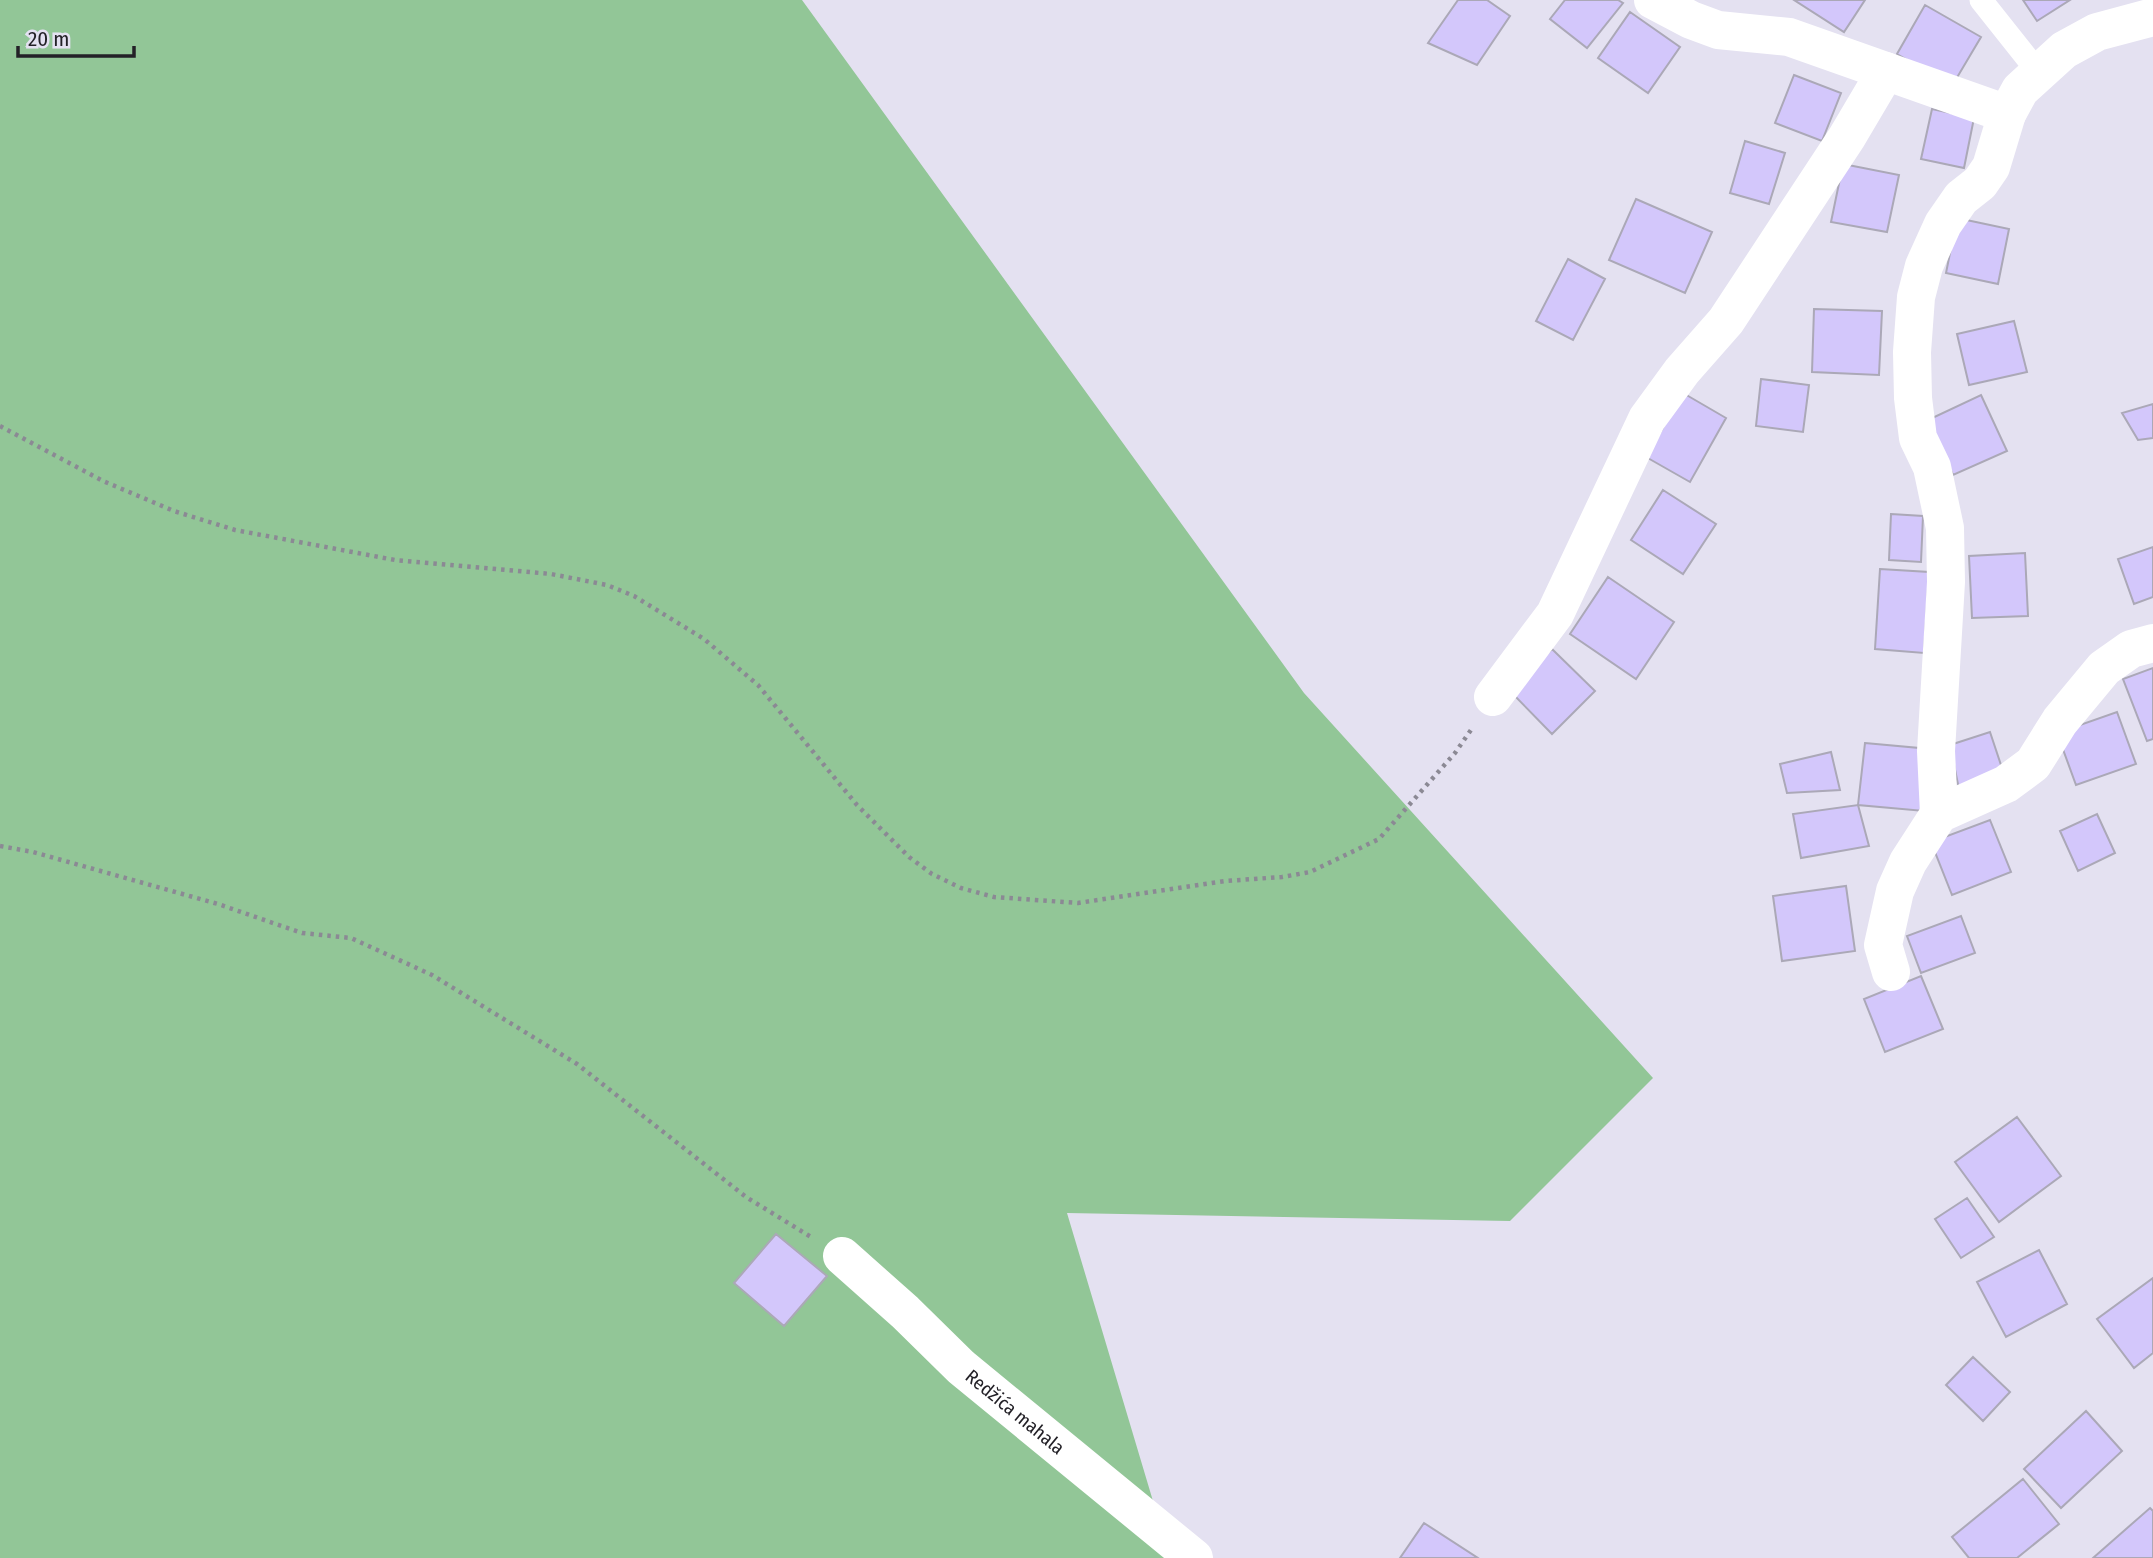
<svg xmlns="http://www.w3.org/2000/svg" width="2153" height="1558" viewBox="0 0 2153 1558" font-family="'Fira Sans Condensed',sans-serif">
<rect width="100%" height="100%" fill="#e4e1f1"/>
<path fill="#92c697" d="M0,0H802L1304,693L1653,1078L1510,1221L1067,1213L1170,1558H0Z"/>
<path fill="#d3c7fb" stroke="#aba8b7" stroke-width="2" d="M1458,0H1487L1510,16L1477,65L1428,43Z
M1565,0H1618L1623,3L1587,48L1550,19Z
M1794,0H1865L1844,32Z
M2023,0H2070L2037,21Z
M1925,5L1981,37L1952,86L1897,54Z
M1630,12L1680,47L1648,93L1598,58Z
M1794,75L1841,93L1822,141L1775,123Z
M1932,109L1974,118L1964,168L1921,159Z
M1745,141L1785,153L1769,204L1730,193Z
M1843,164L1899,175L1887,232L1831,222Z
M1636,199L1712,232L1685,293L1609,260Z
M1957,218L2009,229L1998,284L1946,273Z
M1568,259L1605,279L1573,340L1536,321Z
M1814,309L1882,311L1879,375L1812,372Z
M2014,321L2027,372L1969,385L1957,334Z
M1761,379L1809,385L1803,432L1756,426Z
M1683,393L1726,418L1690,482L1646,457Z
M1981,395L2007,451L1953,475L1928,420Z
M2153,404V438L2138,440L2122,413Z
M1663,490L1716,524L1683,574L1631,540Z
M1891,514L1923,516L1921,562L1889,560Z
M2153,547V597L2134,604L2118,559Z
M2025,553L2028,616L1972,618L1969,556Z
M1880,569L1929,572L1924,653L1875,649Z
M1608,577L1674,622L1636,679L1570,634Z
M1552,649L1595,691L1552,734L1510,691Z
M2153,668V739L2147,741L2123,679Z
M2117,712L2136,764L2076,785L2057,733Z
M1990,732L2004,774L1959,789L1950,745Z
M1865,743L1930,749L1924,811L1858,805Z
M1831,752L1840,790L1787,793L1780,764Z
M1858,805L1869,846L1801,858L1793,814Z
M2097,814L2115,853L2078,871L2060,831Z
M1990,820L2011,872L1952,895L1931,842Z
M1846,886L1855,951L1782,961L1773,896Z
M1961,916L1975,953L1921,973L1907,936Z
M1921,976L1943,1029L1885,1052L1864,999Z
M2017,1117L2061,1176L1999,1222L1955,1162Z
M1967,1198L1994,1237L1961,1258L1935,1219Z
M776,1234L827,1276L784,1326L734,1283Z
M2039,1250L2067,1304L2006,1337L1977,1282Z
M2153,1278V1353L2134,1368L2097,1319Z
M1973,1357L2010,1392L1983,1421L1946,1385Z
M2086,1411L2122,1451L2061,1508L2024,1469Z
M2023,1479L2059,1524L2017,1558H1969L1952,1537Z
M2150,1508L2153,1511V1558H2093Z
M1424,1523L1478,1558H1400Z"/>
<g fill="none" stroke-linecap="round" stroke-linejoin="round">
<path stroke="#8b8994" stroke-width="4.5" stroke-dasharray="3.5 5" stroke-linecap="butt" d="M0,426L103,481L174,511L235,530L395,560L551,574L607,585L634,596L704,639L758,685L857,805L909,857L932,874L961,888L994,897L1078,903L1225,881L1282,877L1310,872L1379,839L1455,753L1473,727
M0,846L33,852L218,904L302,933L351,938L432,975L577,1064L746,1197L811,1237"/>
<path stroke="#fff" stroke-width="23" d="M1981,0L2039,73"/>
<g stroke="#fff" stroke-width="38">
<path d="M1653,0L1691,20L1718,30L1789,37L2007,114L2020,90L2064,50L2097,32L2153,17"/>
<path d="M1493,697L1555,614L1647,419L1682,371L1726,321L1847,137L1886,71"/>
<path d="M1939,814L1936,751L1946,582L1945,528L1932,467L1918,438L1913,398L1912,352L1916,297L1924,266L1943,224L1961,198L1980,183L1991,167L2007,114"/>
<path d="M1891,972L1883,945L1895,891L1908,862L1939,814L2006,784L2033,764L2060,721L2104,668L2131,649L2153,643"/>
<path id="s1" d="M842,1256L905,1312L961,1367L1194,1558"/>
</g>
</g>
<g text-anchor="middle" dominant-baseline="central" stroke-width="5" stroke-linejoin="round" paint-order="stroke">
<g font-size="19" fill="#232127" stroke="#e4e1f1">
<text stroke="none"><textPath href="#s1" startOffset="233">Redžića mahala</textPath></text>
</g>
</g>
<path d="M18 46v10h116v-10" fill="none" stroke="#232127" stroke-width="3.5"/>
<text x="28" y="46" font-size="21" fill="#232127" stroke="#e4e1f1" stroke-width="5" paint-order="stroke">20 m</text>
</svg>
